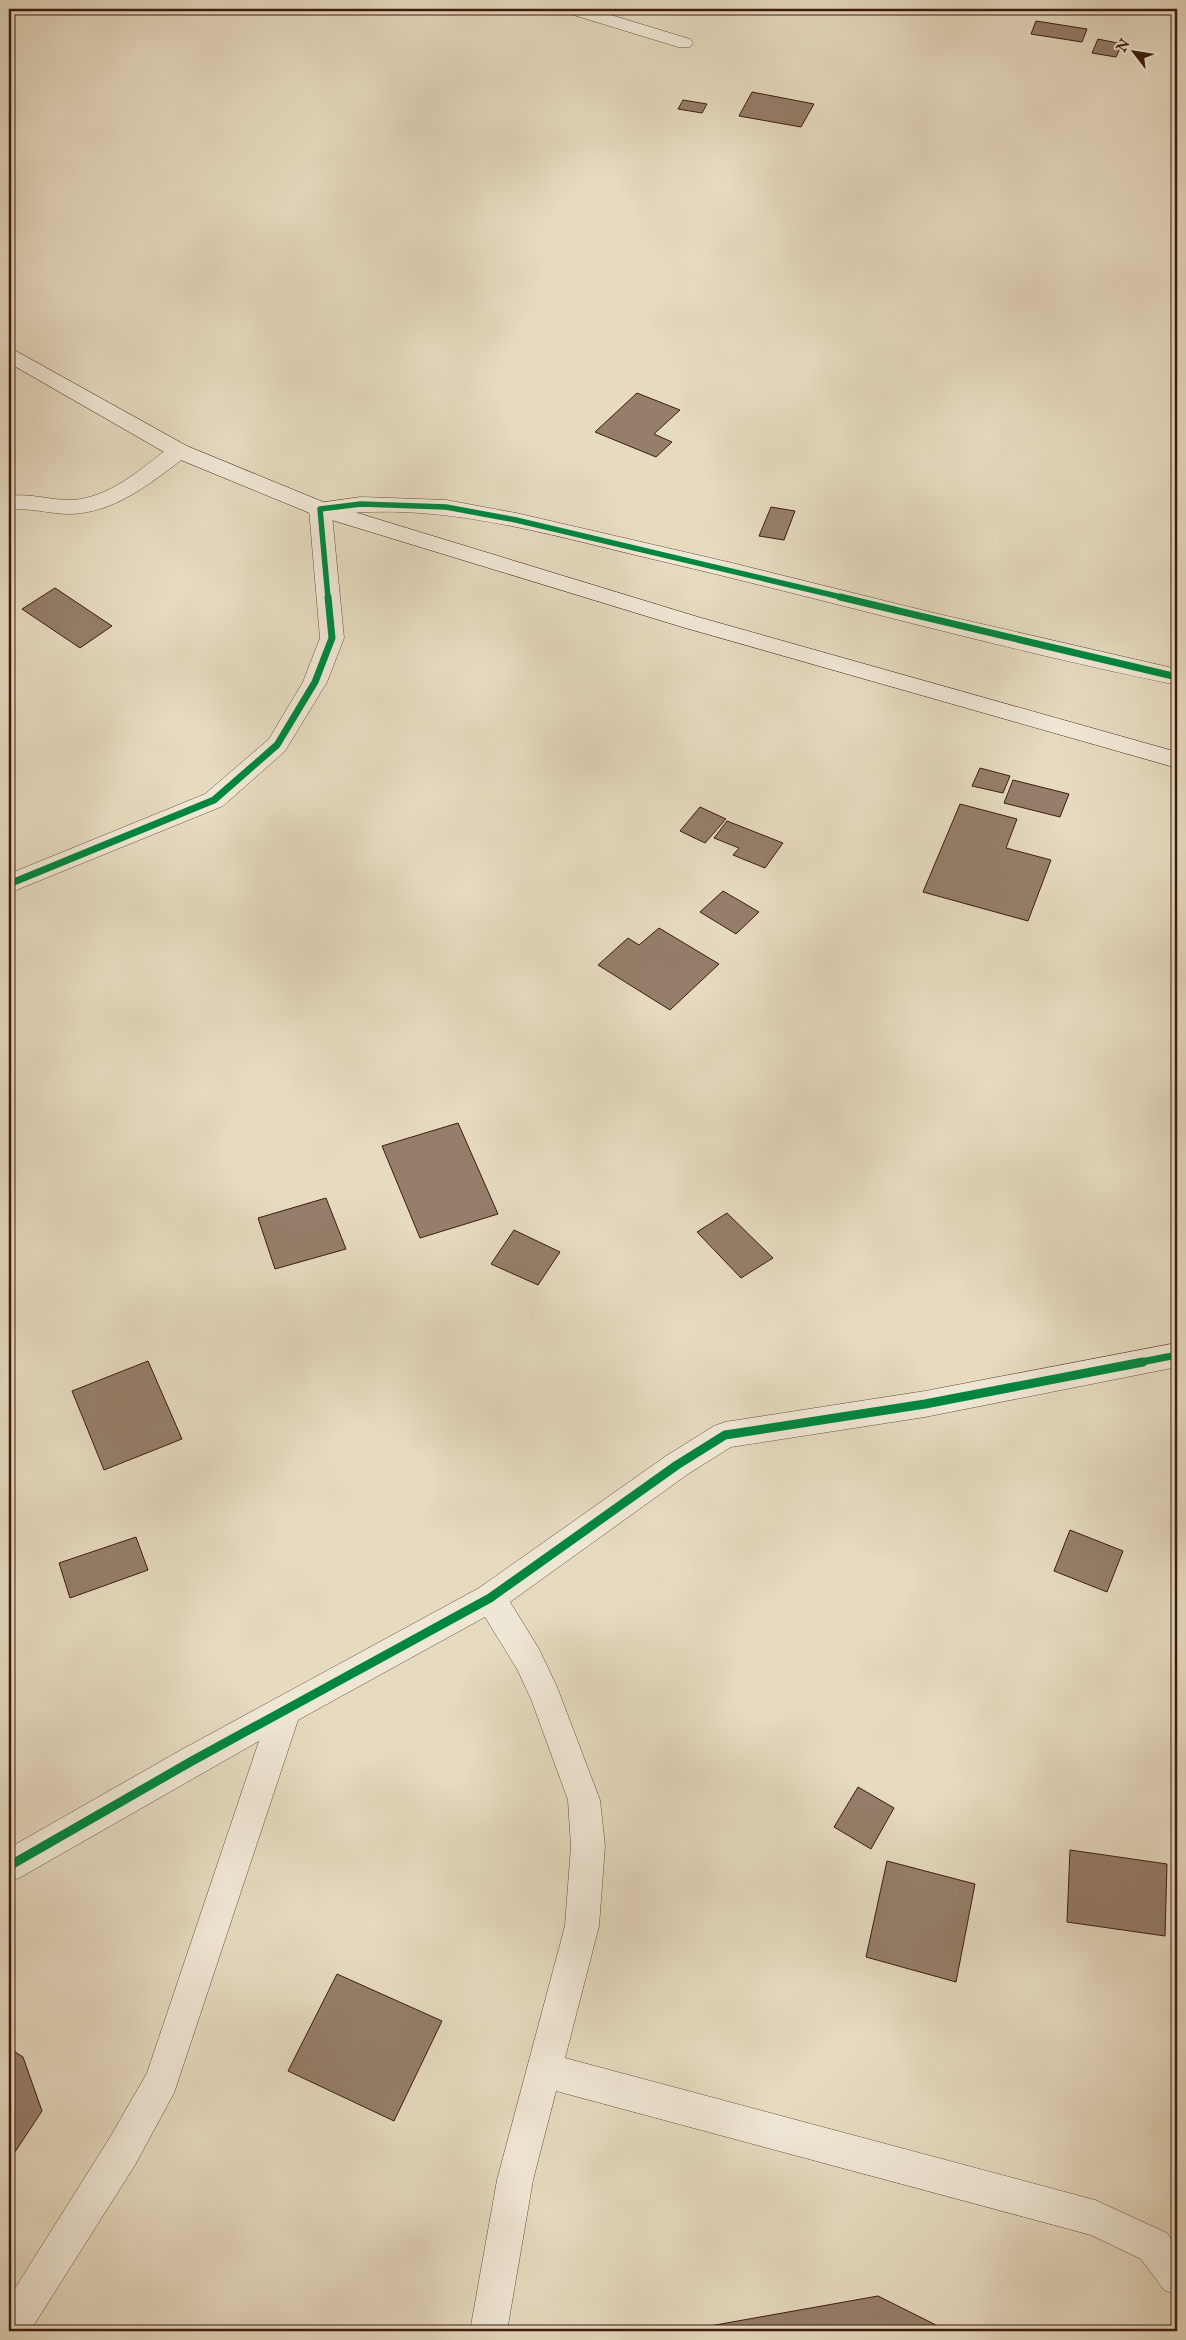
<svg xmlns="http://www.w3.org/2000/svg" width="1186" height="2340" viewBox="0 0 1186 2340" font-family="'IM FELL English',serif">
<rect width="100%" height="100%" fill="#e6dabf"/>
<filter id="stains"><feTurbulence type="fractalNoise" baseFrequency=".004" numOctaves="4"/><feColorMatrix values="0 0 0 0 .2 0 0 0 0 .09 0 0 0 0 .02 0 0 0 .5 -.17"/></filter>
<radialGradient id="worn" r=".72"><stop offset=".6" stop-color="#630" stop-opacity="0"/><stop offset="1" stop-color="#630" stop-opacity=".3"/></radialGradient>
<path fill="#957e6a" stroke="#3d1b0e" d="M1036,21L1087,29L1082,42L1031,34Z
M1098,39L1122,44L1116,57L1092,53Z
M752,92L814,104L801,127L739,116Z
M683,100L707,104L702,113L678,109Z
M637,393L680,410L654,434L672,442L656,457L595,432Z
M771,507L795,511L784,540L759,536Z
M55,588L112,626L80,648L22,609Z
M980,768L1010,776L1003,793L972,786Z
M1013,780L1069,794L1060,817L1004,803Z
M960,804L1017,819L1006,848L1051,860L1028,921L923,892Z
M700,807L726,819L705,843L680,831Z
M727,821L783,843L765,868L733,855L739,848L714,838Z
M723,891L759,912L736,934L700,912Z
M659,928L719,964L670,1010L598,965L628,938L639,945Z
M458,1123L498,1214L420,1238L382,1146Z
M326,1198L346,1249L275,1269L258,1218Z
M727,1213L773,1258L741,1278L697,1232Z
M514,1230L560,1252L538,1285L491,1264Z
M148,1361L182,1439L104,1470L72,1391Z
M1070,1530L1123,1551L1107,1592L1054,1571Z
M136,1537L148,1570L70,1598L59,1563Z
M858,1787L894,1808L871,1849L834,1827Z
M1070,1850L1167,1864L1165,1936L1067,1922Z
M887,1861L975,1884L956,1982L866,1957Z
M337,1974L442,2021L394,2121L288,2071Z
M9,2048L23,2057L42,2111L9,2161Z
M878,2296L948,2331H704V2327Z"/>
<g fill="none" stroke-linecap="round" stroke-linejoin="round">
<defs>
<path id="street" d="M564,9H591L690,39L693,43L690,47H678L567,13Z
M179,444L187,446L190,451L187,456C153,481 116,513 70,514C49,514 30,507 9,510V496C30,493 49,500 70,500C109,499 142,468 171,446Z
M361,497L446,500L516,513L728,562L934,613L1177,669V685C1000,649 825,599 648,558C545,534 439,501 332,515L344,638L327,682L285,751L223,806L9,893V874L205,794L269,739L303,682L320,638L309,509L312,504Z
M1177,1343V1367L925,1417L731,1447L688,1474L510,1602L539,1649L557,1687L600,1800L605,1846L599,1926L565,2058L1095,2200L1167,2233L1177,2247V2295L1164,2290L1141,2259L1091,2235L556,2091L533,2180L507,2331H470L497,2180L565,1926L571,1846L568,1800L531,1699L517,1669L485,1617L298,1720L174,2093L135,2165L30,2331H9V2298L109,2139L147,2073L259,1741L21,1877L9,1882V1848L181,1750L479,1588L666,1456L714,1426L725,1422L925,1391Z"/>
<path id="secondary" d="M9,349L16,351L187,446L328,504L698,617L1177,752V768L682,627L312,514L171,456L9,363Z"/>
</defs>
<use href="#street" stroke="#674b3a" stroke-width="1"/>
<use href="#secondary" stroke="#3d1b0e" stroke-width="1"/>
<use href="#street" fill="#efe7d5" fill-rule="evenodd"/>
<use href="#secondary" fill="#efe7d5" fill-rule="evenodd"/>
<defs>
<path id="cycleway-far2" d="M328,598L320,509L361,504L446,507L516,520L845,598"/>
<path id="cycleway-far1" d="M840,597L1177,677
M9,884L214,800L277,745L315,682L332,638L328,597
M1136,1363L1177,1355"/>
<path id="cycleway" d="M9,1866L192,1761L490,1598L677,1465L725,1435L925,1404L1143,1362"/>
</defs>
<use href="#cycleway-far2" stroke="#efe7d5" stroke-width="8"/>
<use href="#cycleway-far1" stroke="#efe7d5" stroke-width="10"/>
<use href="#cycleway" stroke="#efe7d5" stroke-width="12"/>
<use href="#cycleway-far2" stroke="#00873e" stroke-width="5.5"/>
<use href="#cycleway-far1" stroke="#00873e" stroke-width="7"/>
<use href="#cycleway" stroke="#00873e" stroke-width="9"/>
</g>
<rect width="1186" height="2340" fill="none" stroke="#e6dabf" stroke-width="30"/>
<rect x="10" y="10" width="1166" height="2320" fill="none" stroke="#3d1b0e" stroke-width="2.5"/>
<rect x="15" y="15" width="1156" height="2310" fill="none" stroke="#3d1b0e"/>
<g transform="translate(1134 52) rotate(301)" stroke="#efe7d5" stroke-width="4" paint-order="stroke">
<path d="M0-4L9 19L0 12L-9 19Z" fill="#3d1b0e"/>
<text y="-8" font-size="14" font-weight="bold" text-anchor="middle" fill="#3d1b0e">N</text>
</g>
<rect width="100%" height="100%" filter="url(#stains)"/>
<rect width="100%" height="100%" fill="url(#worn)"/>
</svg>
